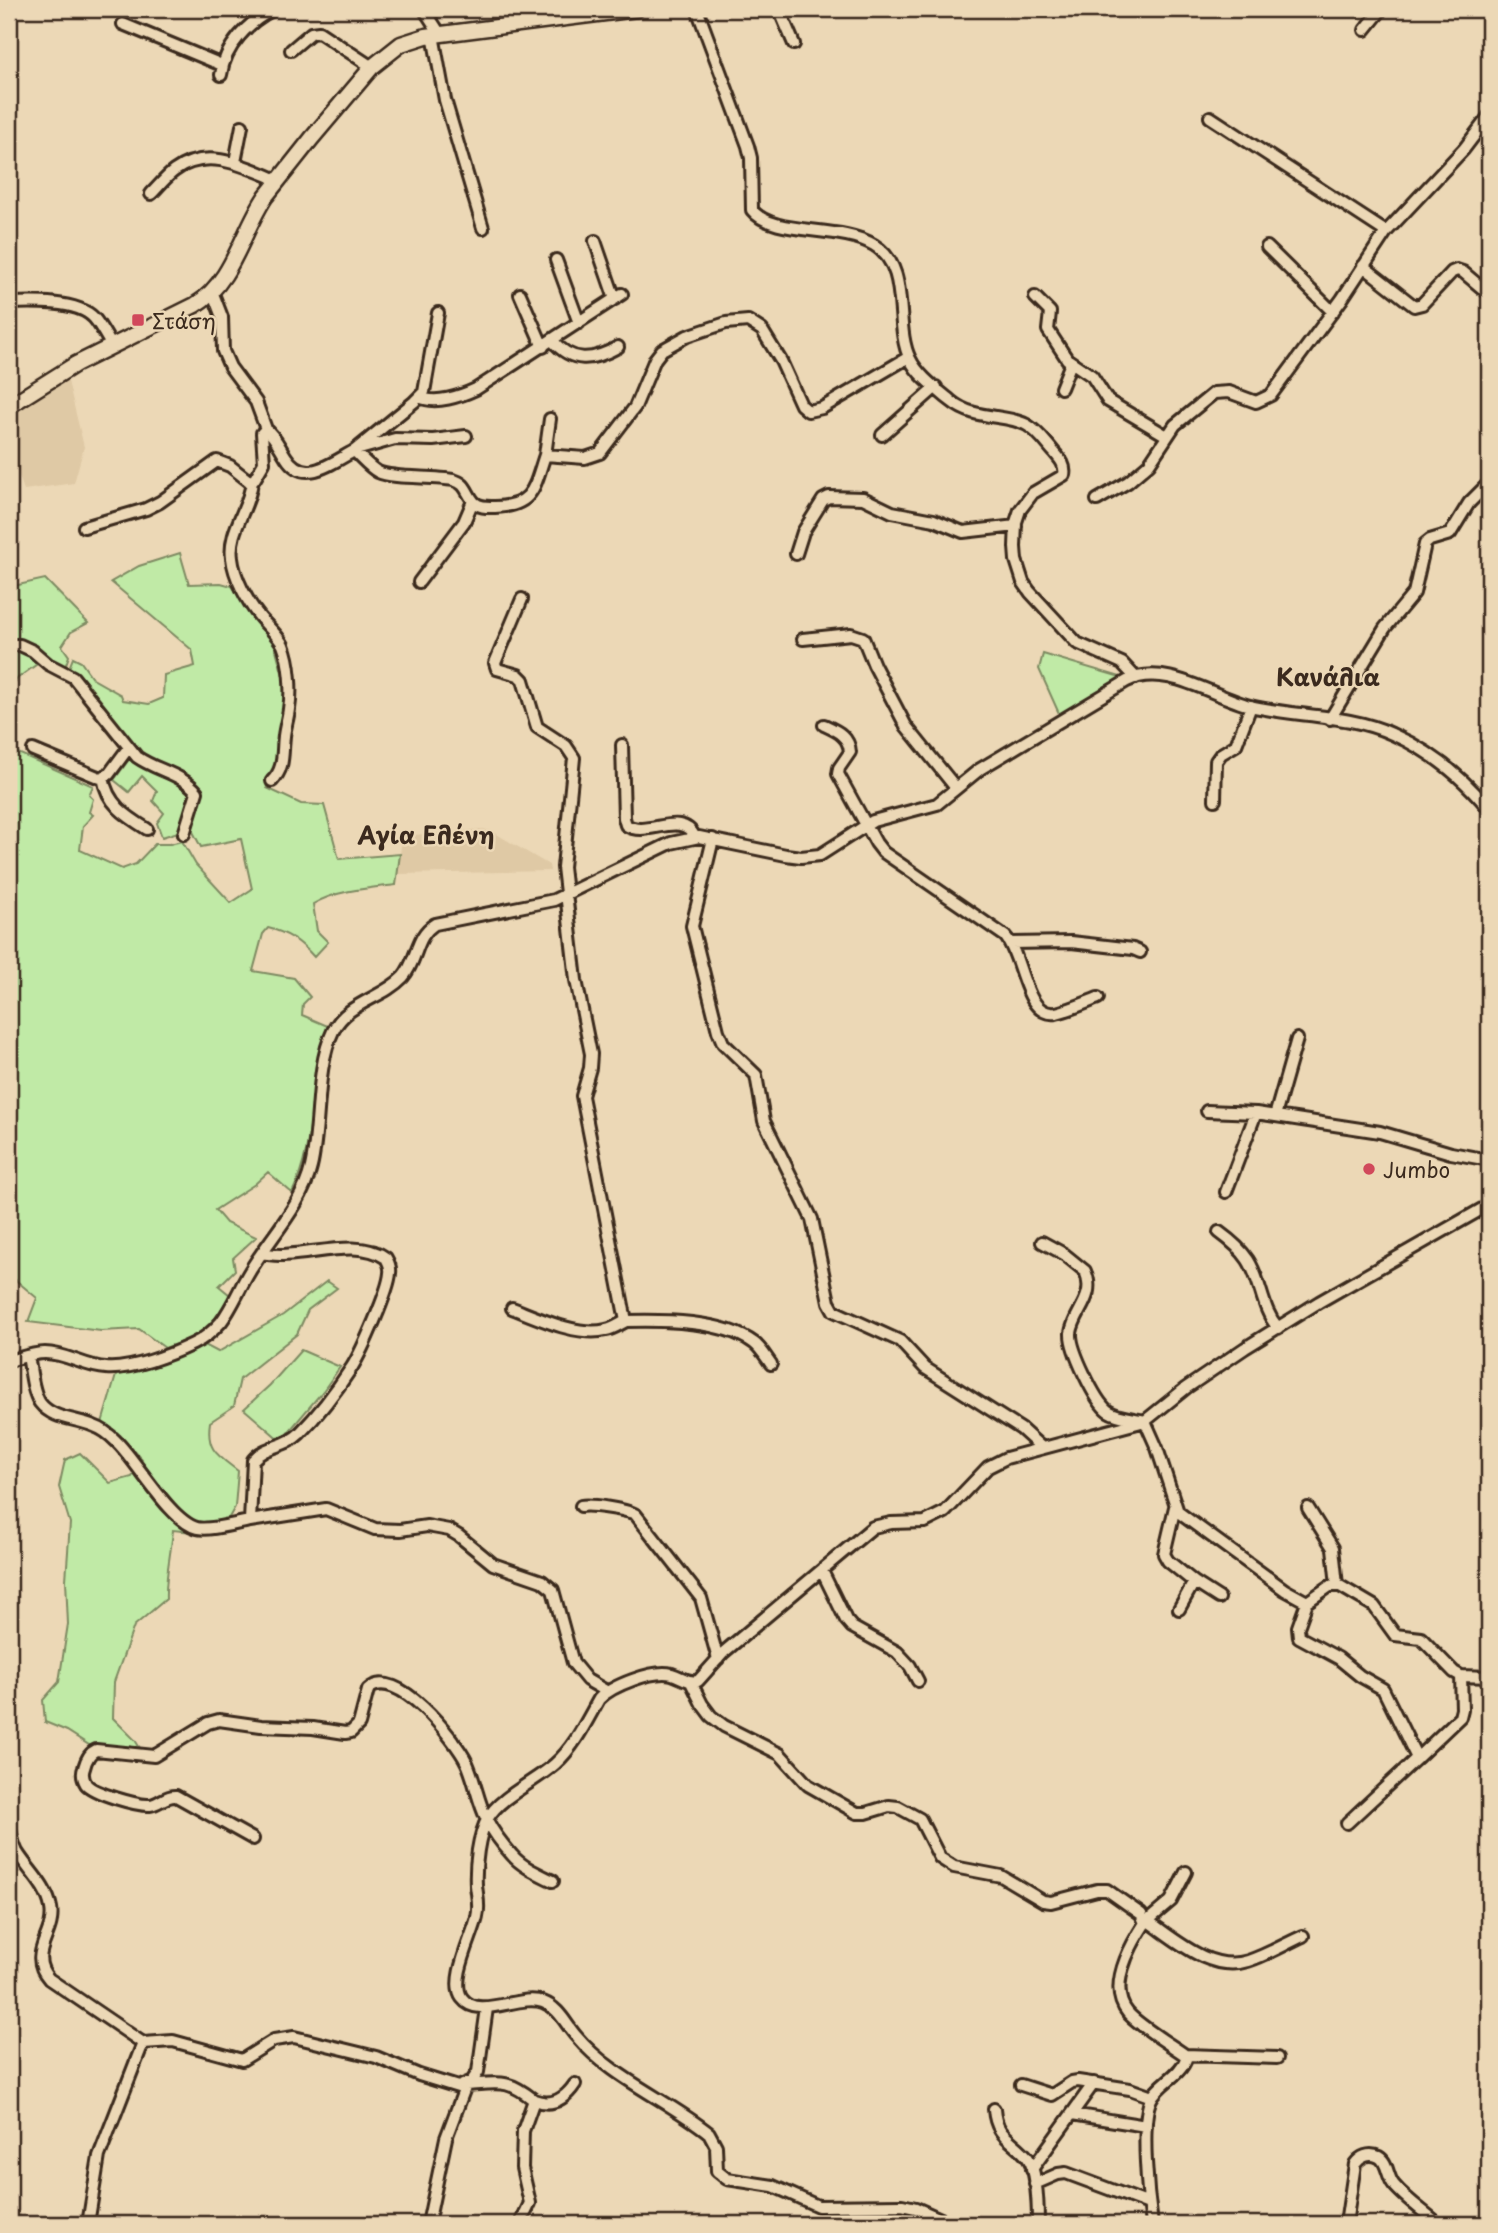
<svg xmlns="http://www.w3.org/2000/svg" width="1498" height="2233" viewBox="0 0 1498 2233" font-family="'Playpen Sans',sans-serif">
<rect width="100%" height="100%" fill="#ecd8b6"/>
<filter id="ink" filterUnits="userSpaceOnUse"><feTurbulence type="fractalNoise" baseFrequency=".0143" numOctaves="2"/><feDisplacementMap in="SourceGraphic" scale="14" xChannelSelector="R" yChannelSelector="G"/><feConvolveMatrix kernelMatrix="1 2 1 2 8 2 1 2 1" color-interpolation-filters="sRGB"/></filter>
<g filter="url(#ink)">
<path fill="#dfc9a5" d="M67,377L84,447L74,483L24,490L9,449V415Z
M483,829L493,832L549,865L550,871L398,874L402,836Z"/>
<path fill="#c0eaa6" stroke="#7e8a62" stroke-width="2" d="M180,553L189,584L221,583L232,586L275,646L286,687L276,773L265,779L267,788L301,804L324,805L339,859L400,854L396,885C369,888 337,890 313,904L317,931L328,942L314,957C300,941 288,933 268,928L263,934L253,971L294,978L310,997L303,1004L302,1015L330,1027C307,1080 318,1140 292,1193L268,1172L255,1184L215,1210L226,1223L256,1237L233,1258L235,1270L219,1286L230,1295C207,1332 206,1333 165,1348L139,1329L101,1331L28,1322L37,1298L12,1277L9,1282V749L93,786L89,795L93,799L89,812L93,815L83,826L80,850L122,869L136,864L155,844H170L182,841L196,865L231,903L252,889L241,839L201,847L191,828L162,837L157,823L164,813L153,801L157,791L142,776L129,792L114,780L136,750L69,668L73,658L81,662L93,679L121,695L123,700L149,704L163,698L164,675L195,666L192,650L111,582L139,566Z
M45,579L88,623L71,632L62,646L69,656L65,667L47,657L18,678L9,690V587Z
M1043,654L1124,678L1061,718L1039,669Z
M327,1281L337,1288L308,1310L297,1334L240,1379L234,1406L210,1422C206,1450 217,1455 238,1471L235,1507L227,1521L193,1532L173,1530C171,1554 165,1576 166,1599L134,1626L114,1682L113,1718L135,1740L143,1753L89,1745L67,1731L45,1722L43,1700L59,1682L68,1624L66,1580L70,1523L59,1487L65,1460L80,1453L110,1483L132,1477L142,1459L122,1438L102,1423L117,1372L203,1344L218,1352L283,1315Z
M301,1350L340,1367L323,1391L281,1441L244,1409L270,1385Z"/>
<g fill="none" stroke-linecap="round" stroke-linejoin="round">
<defs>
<path id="minor" d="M424,9L440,34
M697,9L748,146L751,158L752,210C773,237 840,224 874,245C912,268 893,325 910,359C918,376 938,390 951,401C975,421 1004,413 1027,425C1038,431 1046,443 1054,452C1060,459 1066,465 1064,475L1033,493L1020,510L1016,522L1015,547L1016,560L1023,582L1030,592L1077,643L1122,663L1136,678
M779,9L794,44
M123,24L222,65
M1365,30L1382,9
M433,35L445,100L483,228
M291,50L311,33L319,32L372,67
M221,75C224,47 249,21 274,9
M1210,117L1386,232
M235,162L242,126
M151,194C158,187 166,177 174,171C208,146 246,167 278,180
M595,241L615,299
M1267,247L1333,312
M556,260L579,323
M1363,266L1414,306L1422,304L1452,272L1457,270L1463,272L1489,294
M212,291L222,317L223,351L230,367L256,402L266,429
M520,294L543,347
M1035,297L1050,312L1048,330L1067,359L1092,376L1108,401L1167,436
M9,303C31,302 78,300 94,318C101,326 106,337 112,346
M552,340C572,364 593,361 618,347
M1061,388L1071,363
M420,397C435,405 461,396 476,389L622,294
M882,435L936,387
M356,450L395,439L433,440L466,436
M354,451L414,402L424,392L438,313
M545,455L550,419
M252,481C250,508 228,530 232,558C234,577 247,601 259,616C267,626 277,634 283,645C290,662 292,691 289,709C288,718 285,727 284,736C282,753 285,768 272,781
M1097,500L1128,482L1149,464L1175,425L1214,393L1229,392L1256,402L1271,395L1342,299L1386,232L1464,149L1489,116
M84,527L146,509L160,502L217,461L230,466L249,481L254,480L264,463L262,433L266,429C275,436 280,448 286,457C304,486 331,463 354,451C361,457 369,467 378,472C393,479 434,476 453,480C467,483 466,493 474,502C480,508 488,507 495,507C534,506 534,487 545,455L585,458L600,453L635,407L655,359L662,350L687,336L726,323L748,321L762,330L781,361L801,405L808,411L822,408L909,357
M796,554L803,532L823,500L829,497L863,498L892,512L934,520L963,532L1016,526
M419,582L464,522L473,501
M803,639L851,634L863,638L874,665L906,726L956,788
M9,645H20L33,651L48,664L73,677L137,757C157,771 181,773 197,792L184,834
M1330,719L1385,628L1414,593L1425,544L1430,540L1450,534L1469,503L1489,483
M824,725C837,731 849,736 850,752L839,768L838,774L876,843L883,852L1005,936C1023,956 1024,1018 1056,1013C1070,1010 1085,1003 1098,998
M622,745L624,818L626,825C647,839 681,809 695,837
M33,750L100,778L109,774L129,747
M103,777C107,804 126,816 147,829
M1215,800L1216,761L1221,754L1236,745L1251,706
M713,839L692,926L718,1031L723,1043L756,1075L764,1121L812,1219L829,1302L834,1311L900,1341L925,1368L1021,1429L1042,1448
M1012,943L1071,942L1133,949L1140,952
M1207,1111L1256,1113L1380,1132L1451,1153L1489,1160
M1275,1116L1297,1039
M1226,1192L1256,1113
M1219,1232C1230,1240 1241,1249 1248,1260C1262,1282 1261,1308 1278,1328
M1042,1242L1064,1254L1085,1271C1097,1297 1074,1311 1071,1333C1070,1349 1095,1401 1108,1411C1119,1418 1133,1418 1145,1421L1157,1448L1178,1512L1285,1590L1307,1602L1330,1586H1340L1374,1606L1395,1635L1421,1638L1454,1672L1461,1676L1489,1677
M262,1253C297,1262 355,1235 386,1258C389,1263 391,1267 390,1273C389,1290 362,1351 352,1367C337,1390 318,1415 299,1434C285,1448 265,1445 253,1460L250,1521L326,1509L375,1529L400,1530L427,1526L449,1530L459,1536L493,1564L542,1581L553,1590L573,1663L587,1680L606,1691
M512,1308C538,1318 578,1337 606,1330C613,1329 620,1324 626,1321L582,1096L590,1068L591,1054L576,980L563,867L574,758L566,746L537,727L523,680L518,675L497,669L495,663L522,599
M626,1321C662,1320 723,1320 754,1343C760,1347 766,1357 771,1364
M28,1356C31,1370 32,1391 40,1403C53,1420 77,1418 94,1426C103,1429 110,1435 116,1441C137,1461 170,1521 197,1528C209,1531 237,1523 250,1521
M9,1361C20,1358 33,1353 45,1353C66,1353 85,1367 106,1368C131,1370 170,1355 193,1344C204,1339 213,1331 221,1322C233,1306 240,1287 250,1271C270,1237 302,1206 311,1167C321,1126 315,1068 333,1031C347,1002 382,999 403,977C418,960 415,936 435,924L554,900L671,843L699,837L786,855L801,857L820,855L873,821L937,804L980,769L1127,681C1165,662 1212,696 1250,706C1296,717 1349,714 1392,734C1431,751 1462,776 1489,809
M581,1506C590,1504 630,1510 636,1515L701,1598L718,1659
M1175,1507L1164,1554L1168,1561L1194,1582L1179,1609
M1308,1508L1333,1548L1337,1585
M822,1571L846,1620L852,1627L897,1652L910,1666L918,1681
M1194,1582L1219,1598
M1307,1602L1298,1627L1299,1637L1338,1658L1360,1676L1383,1689L1417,1758L1460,1717L1462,1709L1461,1676
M691,1682L702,1704L711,1716L724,1726L780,1754L808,1785L857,1813H866L889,1806L898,1807L920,1819L940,1858L954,1867L1001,1876L1043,1901L1051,1902L1097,1890H1107L1141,1914L1145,1923C1130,1946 1107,1988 1128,2013C1138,2025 1171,2045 1185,2055L1186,2059C1180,2076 1159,2083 1151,2099C1140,2122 1148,2197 1152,2224
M1347,1823L1417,1758
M9,1826C11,1834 13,1844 17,1852C28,1870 47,1886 51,1908C56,1935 26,1953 49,1979L143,2043L173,2041L242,2060L274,2040L294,2037L376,2057L419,2075L458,2087L472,2081L478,2072L487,2008
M253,1839L176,1796C165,1795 160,1804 150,1805C138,1806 93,1793 86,1784C83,1779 82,1773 84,1768C86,1760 89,1753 96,1750L154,1756L208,1723L219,1720L261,1726L313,1728L345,1733L351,1732L359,1724L368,1690C395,1663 456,1740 467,1763C475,1781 478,1802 487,1820C493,1832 503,1845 512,1855C522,1867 539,1874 553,1881
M1148,1921C1176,1940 1211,1973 1248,1961C1267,1955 1285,1944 1303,1936
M1145,1923L1171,1901L1186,1872
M1185,2055L1277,2058
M1021,2085L1052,2095L1072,2082L1078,2081L1130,2089L1152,2097
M534,2100C552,2107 565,2099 575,2084
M994,2109C996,2138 1013,2139 1028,2158C1037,2171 1038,2208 1038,2224
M1072,2114L1146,2126
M1032,2169L1094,2083
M1035,2184L1058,2174L1066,2173L1149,2204
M88,2224L99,2156L143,2043
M428,2224L446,2138L466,2085C499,2083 507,2078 534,2100L523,2131L522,2168L530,2203L520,2224
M952,2224L916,2208L902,2205L818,2206L773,2186L727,2179L717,2171L716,2146L709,2133C668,2100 610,2077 576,2036C565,2023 559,2008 543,2002C520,1993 479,2021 462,1998C449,1981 473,1936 477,1917C480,1906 477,1896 476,1885C475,1866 478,1835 488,1818C500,1797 536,1781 555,1764C575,1746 586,1722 599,1699C611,1686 654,1669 672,1674C682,1677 687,1683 698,1681L724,1652L873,1527L891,1523L925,1522L945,1512L988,1467L1006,1458L1145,1421L1186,1388L1245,1348L1319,1302L1489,1205
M1346,2224L1355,2164C1360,2157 1369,2152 1379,2157C1388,2162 1387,2177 1394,2185C1406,2199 1422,2210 1436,2222"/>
<path id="major" d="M9,406L76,364L195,305C233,282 242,231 266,196L312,138L372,67L401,44L426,36L637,9"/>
</defs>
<use href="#minor" stroke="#3b2a1e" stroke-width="16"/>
<use href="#major" stroke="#3b2a1e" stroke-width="19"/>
<use href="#minor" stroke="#ecd8b6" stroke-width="10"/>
<use href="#major" stroke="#ecd8b6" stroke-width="14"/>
</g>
</g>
<g fill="#d1495b" stroke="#ecd8b6" stroke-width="2.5">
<rect x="131" y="313" width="14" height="14" rx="3.5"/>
<circle cx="1369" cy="1169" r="7"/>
</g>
<g text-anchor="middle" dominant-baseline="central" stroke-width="5" stroke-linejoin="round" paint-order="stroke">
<g font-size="21" fill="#3b2a1e" stroke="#ecd8b6" text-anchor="start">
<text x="152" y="320">Στάση</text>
<text x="1383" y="1169">Jumbo</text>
</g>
<g font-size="24" font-weight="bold" fill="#3b2a1e" stroke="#ecd8b6">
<text x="1328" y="676">Κανάλια</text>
<text x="426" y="834">Αγία Ελένη</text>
</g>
</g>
<rect width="1498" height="2233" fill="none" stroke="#ecd8b6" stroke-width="35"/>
<rect x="18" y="18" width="1463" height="2198" fill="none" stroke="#3b2a1e" stroke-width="2.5" filter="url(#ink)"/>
</svg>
